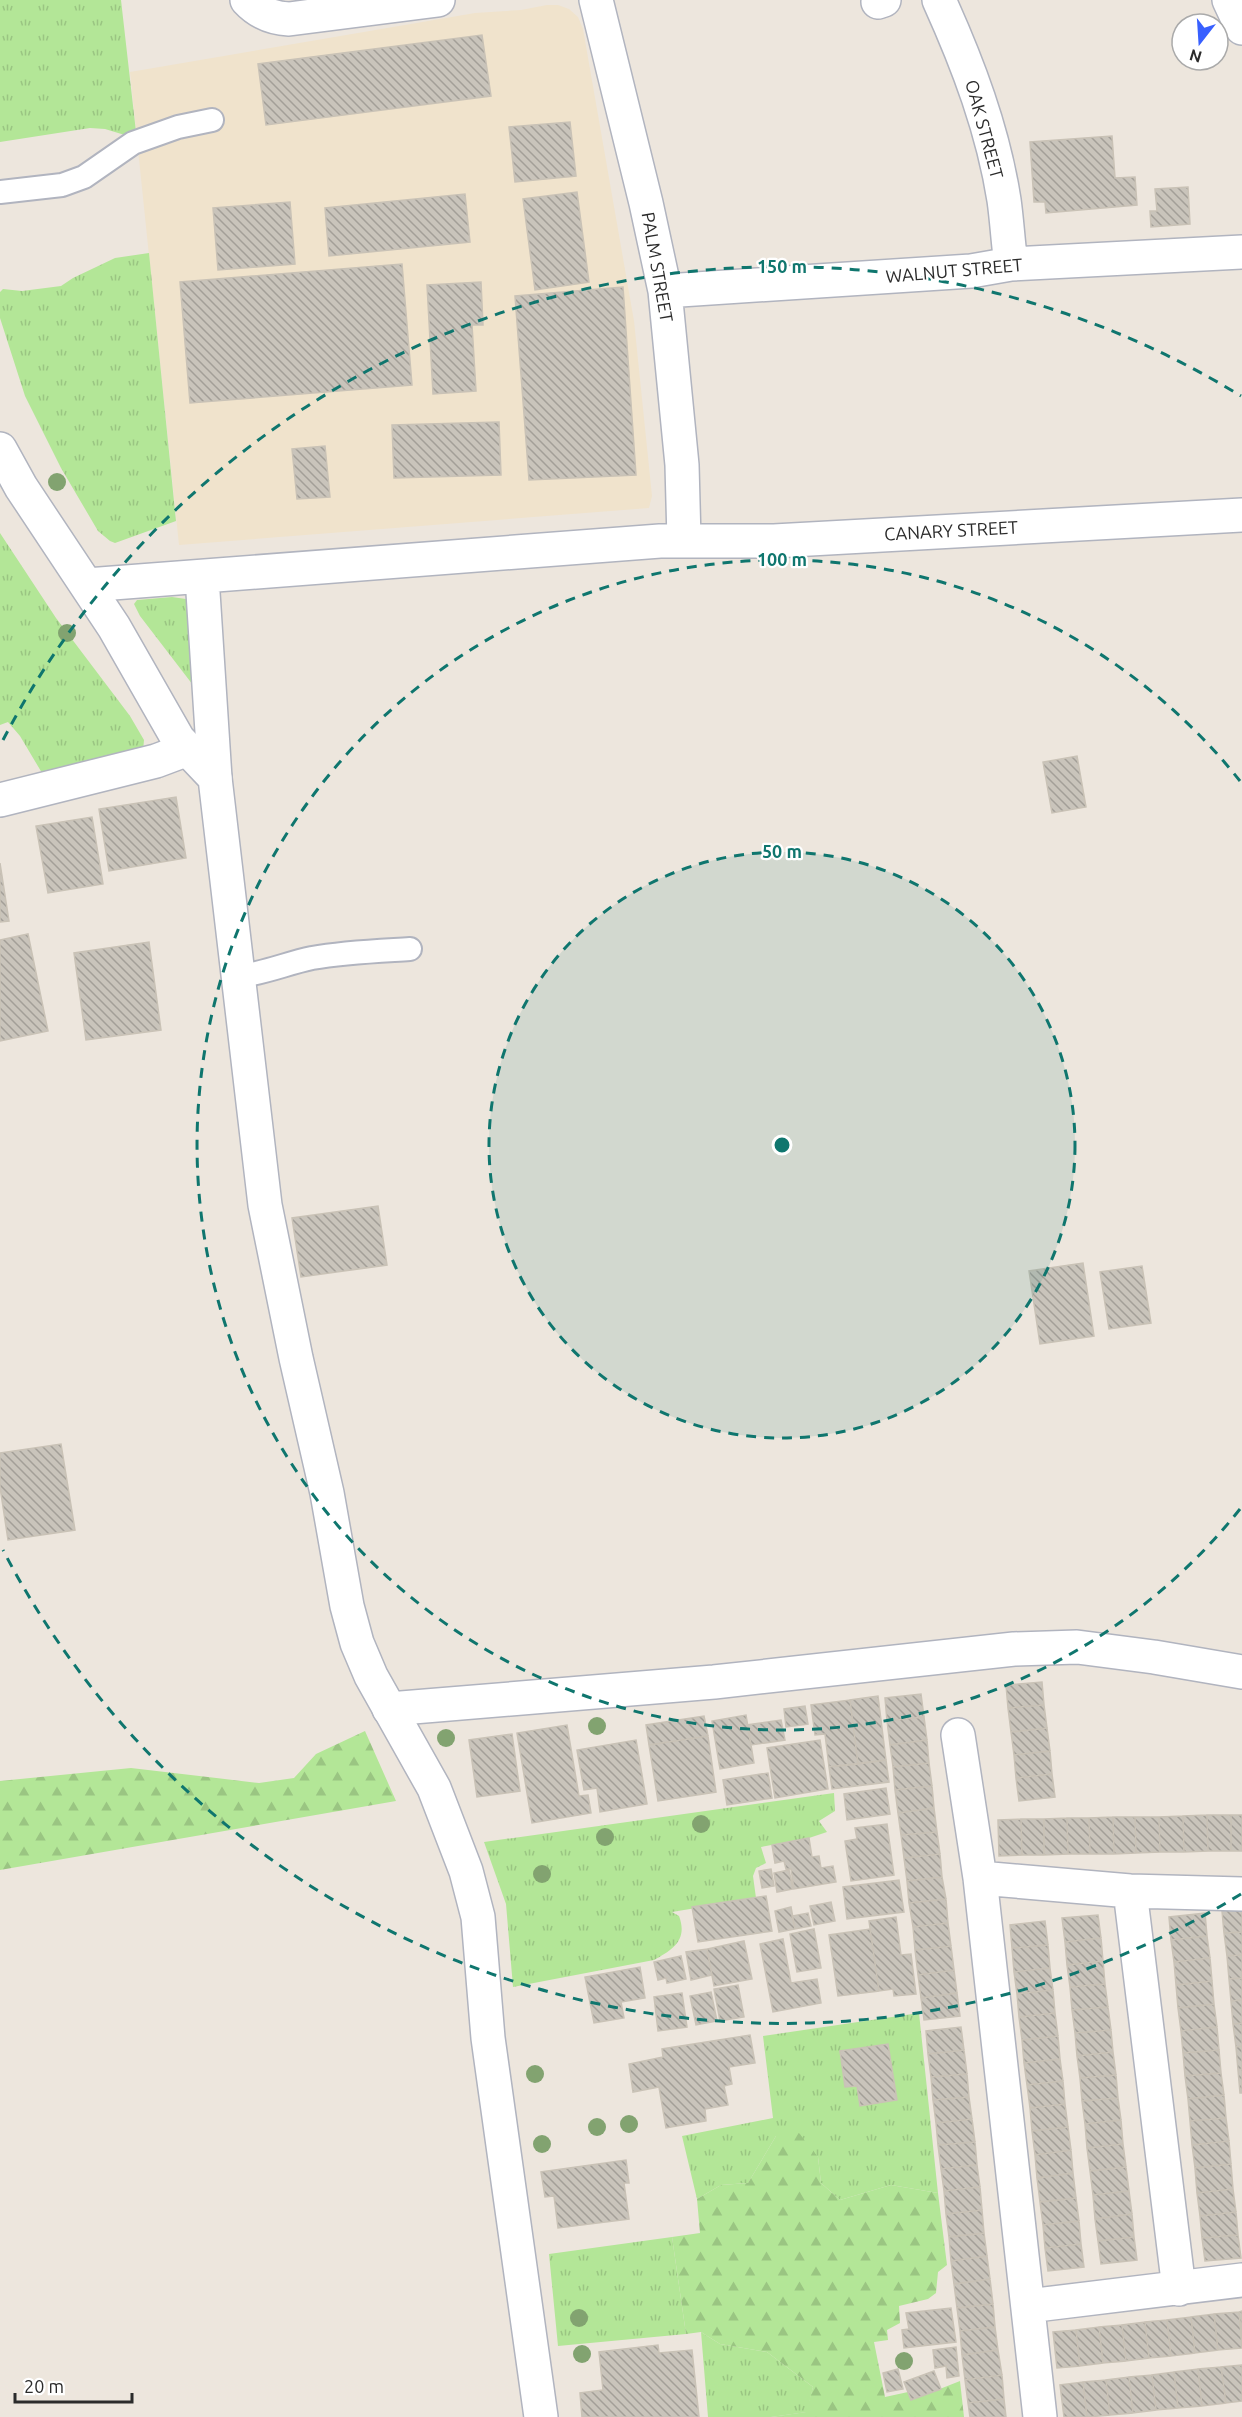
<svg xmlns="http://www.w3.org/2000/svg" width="1242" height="2417" viewBox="0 0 1242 2417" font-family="Ubuntu,sans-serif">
<defs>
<pattern id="grass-tufts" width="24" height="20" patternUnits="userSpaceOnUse" patternTransform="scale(1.5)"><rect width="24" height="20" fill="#b3e697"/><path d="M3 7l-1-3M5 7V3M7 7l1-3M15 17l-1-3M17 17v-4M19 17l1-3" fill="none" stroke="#9ac582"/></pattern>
<pattern id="forest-firs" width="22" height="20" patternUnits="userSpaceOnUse" patternTransform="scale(1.5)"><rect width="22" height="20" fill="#b3e697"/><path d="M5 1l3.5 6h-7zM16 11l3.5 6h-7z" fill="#9ac582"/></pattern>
<pattern id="building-back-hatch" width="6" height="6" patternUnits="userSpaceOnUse" patternTransform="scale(1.5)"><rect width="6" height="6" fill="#c9c4bb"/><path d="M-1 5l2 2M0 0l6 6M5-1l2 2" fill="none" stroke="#a39f98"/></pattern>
</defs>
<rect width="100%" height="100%" fill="#ede6dd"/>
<path fill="#f0e3cc" d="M547,5H558L569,9L578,17L583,29L634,321L652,496L649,508L179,545L130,72L475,13L521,10Z"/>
<path fill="url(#grass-tufts)" d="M0,0H121L136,132L128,136L105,129L90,128L0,142Z
M149,253L176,521L115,543L110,541L98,531L61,468L25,396L0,318V292L3,289L22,291L61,286L73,278L115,258Z
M0,533L56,618L130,716L144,740L143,751L45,778L20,736L8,722L0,725Z
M172,597L186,599L189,604L196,689L140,616L134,604L137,600Z
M834,1793L835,1811L819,1821L827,1832L809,1838L761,1847L766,1863L756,1868L753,1876L756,1898L672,1912L679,1916C688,1940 673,1950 654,1960L513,1987L506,1904L484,1842Z
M919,2013L938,2193L891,2185L840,2200L821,2183L818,2157L776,2136L748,2183L721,2185L697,2199L682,2136L773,2118L763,2036Z
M672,2237L686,2334L558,2346L549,2254Z
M701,2332L720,2344L767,2352L813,2387L807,2412L771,2417H708Z"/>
<path fill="url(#forest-firs)" d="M365,1731L396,1801L0,1870V1781L131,1768L259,1783L294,1778L316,1754Z
M799,2133L818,2157L821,2183L840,2200L891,2185L938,2193L947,2265L938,2272L936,2293L928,2299L899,2306L900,2323L887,2330L888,2340L874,2342L885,2397L908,2392L912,2400L960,2381L964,2417H771L806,2412L813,2387L767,2352L720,2344L701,2332L686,2334L672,2237L700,2233L697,2199L721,2185L748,2183L776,2136Z"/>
<path fill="url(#building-back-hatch)" stroke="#c9c2b6" stroke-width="1.5" d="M482,35L491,96L266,125L258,64Z
M570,122L576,176L515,182L509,127Z
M1112,136L1115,178L1135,177L1137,205L1046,213L1045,202H1034L1030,142Z
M1188,187L1190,224L1151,227L1150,211H1157L1155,189Z
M577,192L589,282L535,290L523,199Z
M465,194L470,242L329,256L325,208Z
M290,202L295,264L218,270L213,208Z
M402,264L412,385L190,403L180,282Z
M481,282L483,325H472L476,391L433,394L427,285Z
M623,287L636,475L529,480L515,296Z
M499,422L501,475L394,478L392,425Z
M325,446L330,497L297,499L292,449Z
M1077,756L1086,807L1052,813L1043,762Z
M176,797L186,858L109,871L99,809Z
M92,817L103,884L48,893L36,826Z
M0,863L9,921L0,922Z
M28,934L48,1031L0,1041V940Z
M149,942L161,1030L86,1040L74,953Z
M378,1206L387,1265L301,1277L292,1218Z
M1083,1263L1094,1336L1040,1344L1029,1271Z
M1142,1266L1151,1323L1109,1329L1100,1272Z
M61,1444L75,1530L8,1540L0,1487V1453Z
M1042,1682L1044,1705L1008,1708L1006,1685Z
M921,1694L924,1717L887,1721L885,1698Z
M878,1696L886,1760L858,1764L850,1700Z
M850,1700L858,1764L829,1767L825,1734L815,1735L811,1705Z
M1044,1705L1047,1728L1011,1732L1008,1708Z
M805,1706L808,1724L786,1727L784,1709Z
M746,1715L754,1763L720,1769L712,1721Z
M704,1716L708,1736L649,1745L646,1725Z
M924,1717L927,1740L890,1745L887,1721Z
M781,1720L785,1740L751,1745L747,1725Z
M567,1725L579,1796L588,1795L591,1813L532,1823L517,1733Z
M1047,1728L1050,1751L1014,1755L1011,1732Z
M512,1734L520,1791L477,1797L469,1740Z
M708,1736L716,1792L658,1801L649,1745Z
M636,1740L647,1804L600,1812L597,1788L584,1790L577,1750Z
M820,1740L828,1789L775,1798L767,1748Z
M927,1740L929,1763L893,1767L890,1745Z
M1050,1751L1052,1774L1016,1778L1014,1755Z
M886,1760L889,1782L832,1789L829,1767Z
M929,1763L932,1786L895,1790L893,1767Z
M768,1773L772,1798L727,1805L723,1780Z
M1052,1774L1055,1797L1019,1801L1016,1778Z
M932,1786L934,1808L898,1813L895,1790Z
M886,1788L890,1814L847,1820L844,1794Z
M934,1808L937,1832L901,1835L898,1813Z
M1207,1815H1231V1851H1208Z
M1207,1815L1208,1851L1184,1852L1183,1816Z
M1231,1815H1242V1851H1231Z
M1183,1816L1184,1852H1160L1159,1817Z
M1113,1817H1135L1136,1853L1114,1854Z
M1113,1817L1114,1854H1090L1089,1818Z
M1135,1817H1159L1160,1852L1136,1853Z
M1067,1818H1089L1090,1854H1068Z
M1067,1818L1068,1854L1044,1855V1819Z
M1021,1819H1044V1855H1022Z
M1021,1819L1022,1855L999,1856L998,1820Z
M887,1824L894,1875L851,1881L845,1841L857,1839L855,1828Z
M937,1832L940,1854L904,1858L901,1835Z
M809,1838L812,1857L819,1856L821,1868L833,1866L836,1882L794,1889L791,1869H786L784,1861L775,1863L772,1845Z
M940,1854L942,1877L907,1881L904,1858Z
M771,1869L774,1886L762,1888L759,1871Z
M789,1870L793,1889L777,1892L774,1873Z
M942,1877L946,1899L909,1903L907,1881Z
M899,1880L904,1912L847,1919L843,1887Z
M766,1896L772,1931L698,1942L692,1907Z
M946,1899L948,1923L913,1927L909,1903Z
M831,1902L835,1921L814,1925L810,1906Z
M791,1907L795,1929L779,1932L775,1911Z
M1242,1909V1932L1224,1933L1222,1911Z
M808,1913L811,1926L795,1929L792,1916Z
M1205,1913L1207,1936L1171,1940L1169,1917Z
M1098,1915L1101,1938L1065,1942L1062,1918Z
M896,1917L901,1955L911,1954L916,1994L894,1996L893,1989L879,1991L869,1921Z
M1045,1921L1048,1945L1012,1948L1010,1925Z
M948,1923L951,1946L915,1950L913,1927Z
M814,1929L821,1968L797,1972L790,1934Z
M870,1929L879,1991L838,1996L829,1935Z
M1242,1932V1955L1227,1956L1224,1933Z
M1207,1936L1210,1958L1174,1962L1171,1940Z
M1101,1938L1103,1961L1067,1965L1065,1942Z
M783,1939L791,1983L817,1979L821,2003L773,2012L760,1944Z
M744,1941L752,1979L714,1986L707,1949Z
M1048,1945L1050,1968L1014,1972L1012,1948Z
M951,1946L954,1970L918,1975L915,1950Z
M707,1949L712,1975L691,1980L686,1952Z
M1242,1955V1978L1229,1979L1227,1956Z
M681,1956L686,1979L667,1983L666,1978L658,1980L654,1962Z
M1210,1958L1212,1981L1176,1985L1174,1962Z
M1103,1961L1105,1984L1070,1987L1067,1965Z
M640,1967L645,1998L621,2002L624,2018L594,2023L585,1977Z
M1050,1968L1053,1990L1017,1994L1014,1972Z
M954,1970L957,1993L921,1998L918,1975Z
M1242,1978V2000L1231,2001L1229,1979Z
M1212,1981L1214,2004L1178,2008L1176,1985Z
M1105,1984L1108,2007L1072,2010L1070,1987Z
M738,1985L744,2017L720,2021L714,1989Z
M1053,1990L1055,2013L1019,2017L1017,1994Z
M711,1992L717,2021L696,2025L690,1996Z
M682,1993L687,2027L658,2031L654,1997Z
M957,1993L960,2016L924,2020L921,1998Z
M1242,2000V2023L1233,2024L1231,2001Z
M1214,2004L1217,2027L1181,2031L1178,2008Z
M1108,2007L1111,2030L1075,2033L1072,2010Z
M1055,2013L1058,2036L1022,2040L1019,2017Z
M1242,2023V2046L1236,2047L1233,2024Z
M961,2027L964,2050L928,2054L926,2031Z
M1217,2027L1219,2050L1183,2053L1181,2031Z
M1111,2030L1113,2052L1077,2056L1075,2033Z
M750,2035L755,2063L729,2067L732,2084L724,2086L728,2105L705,2109L706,2121L666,2128L659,2087L633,2092L629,2064L663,2057L662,2049Z
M1058,2036L1060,2059L1024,2063L1022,2040Z
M888,2044L897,2100L860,2106L857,2086L845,2087L840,2051Z
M1242,2046V2069L1238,2070L1236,2047Z
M964,2050L967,2074L931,2077L928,2054Z
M1219,2050L1221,2073L1185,2076L1183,2053Z
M1113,2052L1116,2075L1080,2078L1077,2056Z
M1060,2059L1063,2081L1027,2085L1024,2063Z
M1242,2069V2093H1240L1238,2070Z
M1221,2073L1224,2095L1188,2099L1185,2076Z
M967,2074L969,2097L933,2100L931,2077Z
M1116,2075L1118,2098L1082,2101L1080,2078Z
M1063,2081L1065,2104L1030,2108L1027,2085Z
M1224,2095L1226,2118L1190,2121L1188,2099Z
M969,2097L972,2119L936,2123L933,2100Z
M1118,2098L1121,2120L1085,2124L1082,2101Z
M1065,2104L1068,2127L1032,2131L1030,2108Z
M1226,2118L1229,2141L1192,2145L1190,2121Z
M972,2119L975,2142L938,2145L936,2123Z
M1121,2120L1123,2144L1087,2148L1085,2124Z
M1068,2127L1071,2150L1035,2155L1032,2131Z
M1229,2141L1231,2164L1195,2168L1192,2145Z
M975,2142L977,2165L941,2169L938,2145Z
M1123,2144L1126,2167L1090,2171L1087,2148Z
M1071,2150L1073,2173L1037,2178L1035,2155Z
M626,2160L629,2183H624L629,2219L558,2228L554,2196L545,2197L541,2172Z
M1231,2164L1233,2189L1197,2193L1195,2168Z
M977,2165L980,2187L944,2191L941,2169Z
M1126,2167L1129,2191L1093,2195L1090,2171Z
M1073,2173L1076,2198L1040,2202L1037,2178Z
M980,2187L982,2210L946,2214L944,2191Z
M1233,2189L1236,2212L1200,2216L1197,2193Z
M1129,2191L1132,2214L1095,2219L1093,2195Z
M1076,2198L1079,2221L1043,2225L1040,2202Z
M982,2210L984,2233L949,2237L946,2214Z
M1236,2212L1238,2235L1202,2238L1200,2216Z
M1132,2214L1134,2237L1098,2241L1095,2219Z
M1079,2221L1081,2244L1045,2248L1043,2225Z
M984,2233L987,2256L951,2261L949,2237Z
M1238,2235L1241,2258L1205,2261L1202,2238Z
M1134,2237L1137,2260L1101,2264L1098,2241Z
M1081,2244L1084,2267L1048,2271L1045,2248Z
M987,2256L990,2279L954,2284L951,2261Z
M990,2279L993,2304L957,2308L954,2284Z
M993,2304L995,2327L960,2331L957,2308Z
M951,2308L956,2342L904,2348L902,2330L909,2329L906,2313Z
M1242,2311V2339L1239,2312Z
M1239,2312L1242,2348L1218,2350L1214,2314Z
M1214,2314L1218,2350L1195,2353L1191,2317Z
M1191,2317L1195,2353L1171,2356L1167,2320Z
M1167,2320L1171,2356L1149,2358L1145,2322Z
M1145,2322L1149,2358L1126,2361L1122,2325Z
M1122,2325L1126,2361L1103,2363L1099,2327Z
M995,2327L998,2350L962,2355L960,2331Z
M1099,2327L1103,2363L1080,2366L1076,2330Z
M1076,2330L1080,2366L1057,2368L1053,2332Z
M658,2345L659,2353L692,2350L699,2417H582L580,2393L603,2390L599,2352Z
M956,2347L959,2376L947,2378L946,2366L935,2368L933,2350Z
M998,2350L1002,2375L965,2380L962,2355Z
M1242,2365V2401L1226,2403L1221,2367Z
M1221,2367L1226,2403L1202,2406L1198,2369Z
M898,2369L903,2389L887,2392L883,2373Z
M1198,2369L1202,2406L1178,2408L1174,2372Z
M934,2371L941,2389L911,2400L904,2382Z
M1174,2372L1178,2408L1156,2410L1152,2375Z
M1002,2375L1004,2399L968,2403L965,2380Z
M1152,2375L1156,2410L1133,2413L1129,2377Z
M1129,2377L1133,2413L1110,2415L1106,2380Z
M1106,2380L1110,2415L1087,2417L1083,2382Z
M1083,2382L1087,2417H1064L1060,2385Z
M1004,2399L1006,2417H970L968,2403Z"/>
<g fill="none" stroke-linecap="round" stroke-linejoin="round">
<defs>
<path id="service" d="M0,192L62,185L84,177L133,143L178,127L212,120
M240,976C265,973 288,963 312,958C345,952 377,951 410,949"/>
<path id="minor" d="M247,0C259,13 272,18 289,19L438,0
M596,0L646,203L665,291L682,465L684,540
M939,0C968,64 993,130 1004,200C1007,221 1008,243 1011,264
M1229,0L1242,28
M878,2L884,0
M665,291L971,271L1011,264L1242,252
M202,577L215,778
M87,585L660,541H774L1242,515
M0,800L156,761L188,749
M389,1709L714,1682L1014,1649L1077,1647L1154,1657L1242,1672
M958,1735L980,1878L1040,2417
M980,1878L1130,1891L1242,1894
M1130,1891L1179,2289
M1028,2306L1242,2280"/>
<path id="tertiary" d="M0,449L21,487L114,627L178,739L215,778L265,1205L296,1358L327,1493L347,1606L357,1643L371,1676L434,1788L466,1871L478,1917L488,2038L541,2417"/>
</defs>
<use href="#service" stroke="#b1b4bf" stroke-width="26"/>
<use href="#minor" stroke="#b1b4bf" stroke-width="36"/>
<use href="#tertiary" stroke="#b1b4bf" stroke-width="36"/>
<use href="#service" stroke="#fff" stroke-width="22"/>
<use href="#minor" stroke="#fff" stroke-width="33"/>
<use href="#tertiary" stroke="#fff" stroke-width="33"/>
</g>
<g fill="#82a370">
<circle cx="57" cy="482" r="9"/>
<circle cx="67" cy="633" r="9"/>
<circle cx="597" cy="1726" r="9"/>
<circle cx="446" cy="1738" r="9"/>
<circle cx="701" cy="1824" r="9"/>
<circle cx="605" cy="1837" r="9"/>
<circle cx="542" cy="1874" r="9"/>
<circle cx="535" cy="2074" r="9"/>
<circle cx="629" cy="2124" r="9"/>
<circle cx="597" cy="2127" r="9"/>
<circle cx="542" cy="2144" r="9"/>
<circle cx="579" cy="2318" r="9"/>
<circle cx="582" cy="2354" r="9"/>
<circle cx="904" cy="2361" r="9"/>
</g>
<circle cx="782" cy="1145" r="293" fill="#0f766e" fill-opacity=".12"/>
<g fill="none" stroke="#0f766e" stroke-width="3" stroke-dasharray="10 8">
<circle cx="782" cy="1145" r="293"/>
<path d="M1240 1509A585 585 0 1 1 1240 781"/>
<path d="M1241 1894A878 878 0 0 1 3 1550M3 740A878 878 0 0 1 1241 396"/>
</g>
<g text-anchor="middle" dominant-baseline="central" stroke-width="4.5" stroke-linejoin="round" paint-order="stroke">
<g font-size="18" fill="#2b2b2b" stroke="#fff">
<text transform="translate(985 129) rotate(75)">OAK STREET</text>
<text transform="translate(658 267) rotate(80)">PALM STREET</text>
<text transform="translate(954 270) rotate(-5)">WALNUT STREET</text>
<text transform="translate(951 530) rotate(-3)">CANARY STREET</text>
</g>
</g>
<circle cx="782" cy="1145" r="9" fill="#0f766e" stroke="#fff" stroke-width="3"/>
<g font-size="18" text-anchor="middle" font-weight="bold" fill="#0f766e" stroke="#fff" stroke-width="4.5" stroke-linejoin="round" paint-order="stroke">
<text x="782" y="273">150 m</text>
<text x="782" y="566">100 m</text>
<text x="782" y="858">50 m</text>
</g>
<g transform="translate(1200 42) rotate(197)"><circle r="28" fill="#ffffff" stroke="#aaaaaa" stroke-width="1.5"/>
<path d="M0-4.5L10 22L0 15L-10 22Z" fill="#3860ff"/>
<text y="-9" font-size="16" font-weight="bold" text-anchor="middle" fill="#2b2b2b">N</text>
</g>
<path d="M15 2393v9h117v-9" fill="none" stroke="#2b2b2b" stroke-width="3"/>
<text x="24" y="2393" font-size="18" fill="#2b2b2b" stroke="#ffffff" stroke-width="4.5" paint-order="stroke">20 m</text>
</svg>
